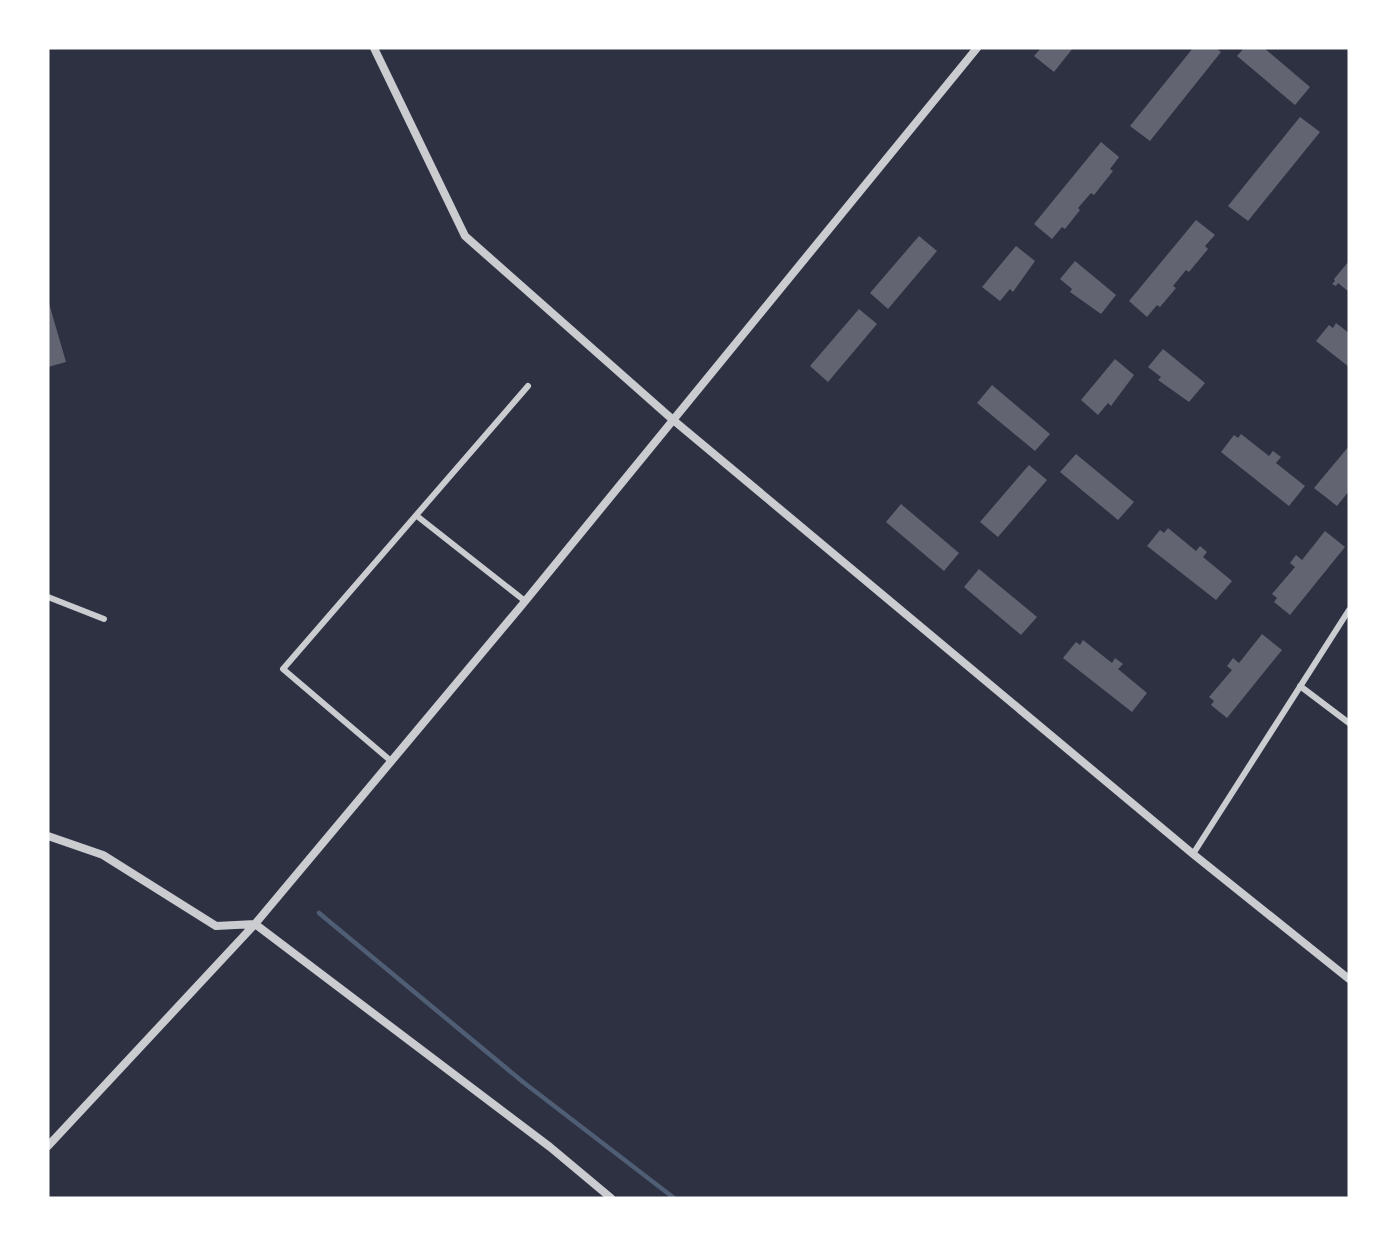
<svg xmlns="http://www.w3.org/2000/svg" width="1397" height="1246" viewBox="0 0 1397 1246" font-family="Barlow,sans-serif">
<rect width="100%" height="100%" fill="#2d3142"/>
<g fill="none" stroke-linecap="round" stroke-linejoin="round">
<path stroke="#4f5d75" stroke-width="4.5" d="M319,913L523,1082L674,1198"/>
</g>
<path fill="#626471" d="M1041,48H1073L1054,72L1034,56Z
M1193,48H1216L1221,52L1150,141L1130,126Z
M1244,48H1264L1310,87L1295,105L1237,56Z
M1300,117L1320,132L1248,221L1228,206Z
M1101,142L1119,157L1110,169L1113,171L1094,195L1091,193L1078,208L1080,210L1065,229L1062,227L1052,239L1034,224Z
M1196,220L1215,235L1205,246L1208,249L1189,272L1186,270L1173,286L1176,288L1160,307L1157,305L1147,317L1129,301Z
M919,236L937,251L888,309L870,293Z
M1016,246L1035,261L1013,292L1010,289L1000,301L982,287Z
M1075,261L1116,295L1101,314L1070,292L1072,289L1060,279Z
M1349,261V292L1338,283L1336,286L1332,284L1335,281L1334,279Z
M48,300L66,362L48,367Z
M859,309L877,324L828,382L810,366Z
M1336,323L1349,333V367L1316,341L1329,325L1333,328Z
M1163,349L1205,383L1189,402L1158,380L1161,377L1148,367Z
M1115,359L1134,375L1111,406L1108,403L1098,415L1081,400Z
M992,385L1050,434L1035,451L977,403Z
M1241,434L1269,456L1273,451L1281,457L1276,463L1305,486L1289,506L1221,452L1234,435L1238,438Z
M1349,446V491L1337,506L1314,488Z
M1076,454L1134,502L1118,520L1060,472Z
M1029,465L1047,480L998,537L980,522Z
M901,504L959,553L944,571L886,522Z
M1168,528L1196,551L1200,546L1207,552L1203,557L1232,581L1216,600L1147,546L1160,530L1164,533Z
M1325,531L1345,547L1290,615L1274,602L1277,598L1272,594L1295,567L1290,563L1296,555L1302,560Z
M979,569L1037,617L1021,635L964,587Z
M1262,634L1282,650L1227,718L1211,705L1214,701L1209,697L1232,670L1227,666L1233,658L1239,663Z
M1083,640L1112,663L1115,658L1123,664L1118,669L1147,693L1132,712L1063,658L1076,642L1080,645Z"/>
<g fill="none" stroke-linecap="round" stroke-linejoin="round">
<path stroke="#caccd0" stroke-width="6" d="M417,516L525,601
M48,597L104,619
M1300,686L1349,723
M391,761L283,669L528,386
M1193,854L1349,610"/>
<path stroke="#caccd0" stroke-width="8" d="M374,48L465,236L672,419L1193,854L1349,979
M48,836L103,855L216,926L255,924L550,1147L611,1198
M48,1146L255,924L522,605L977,48"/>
</g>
<rect width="1397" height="1246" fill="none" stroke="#ffffff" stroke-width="99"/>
</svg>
